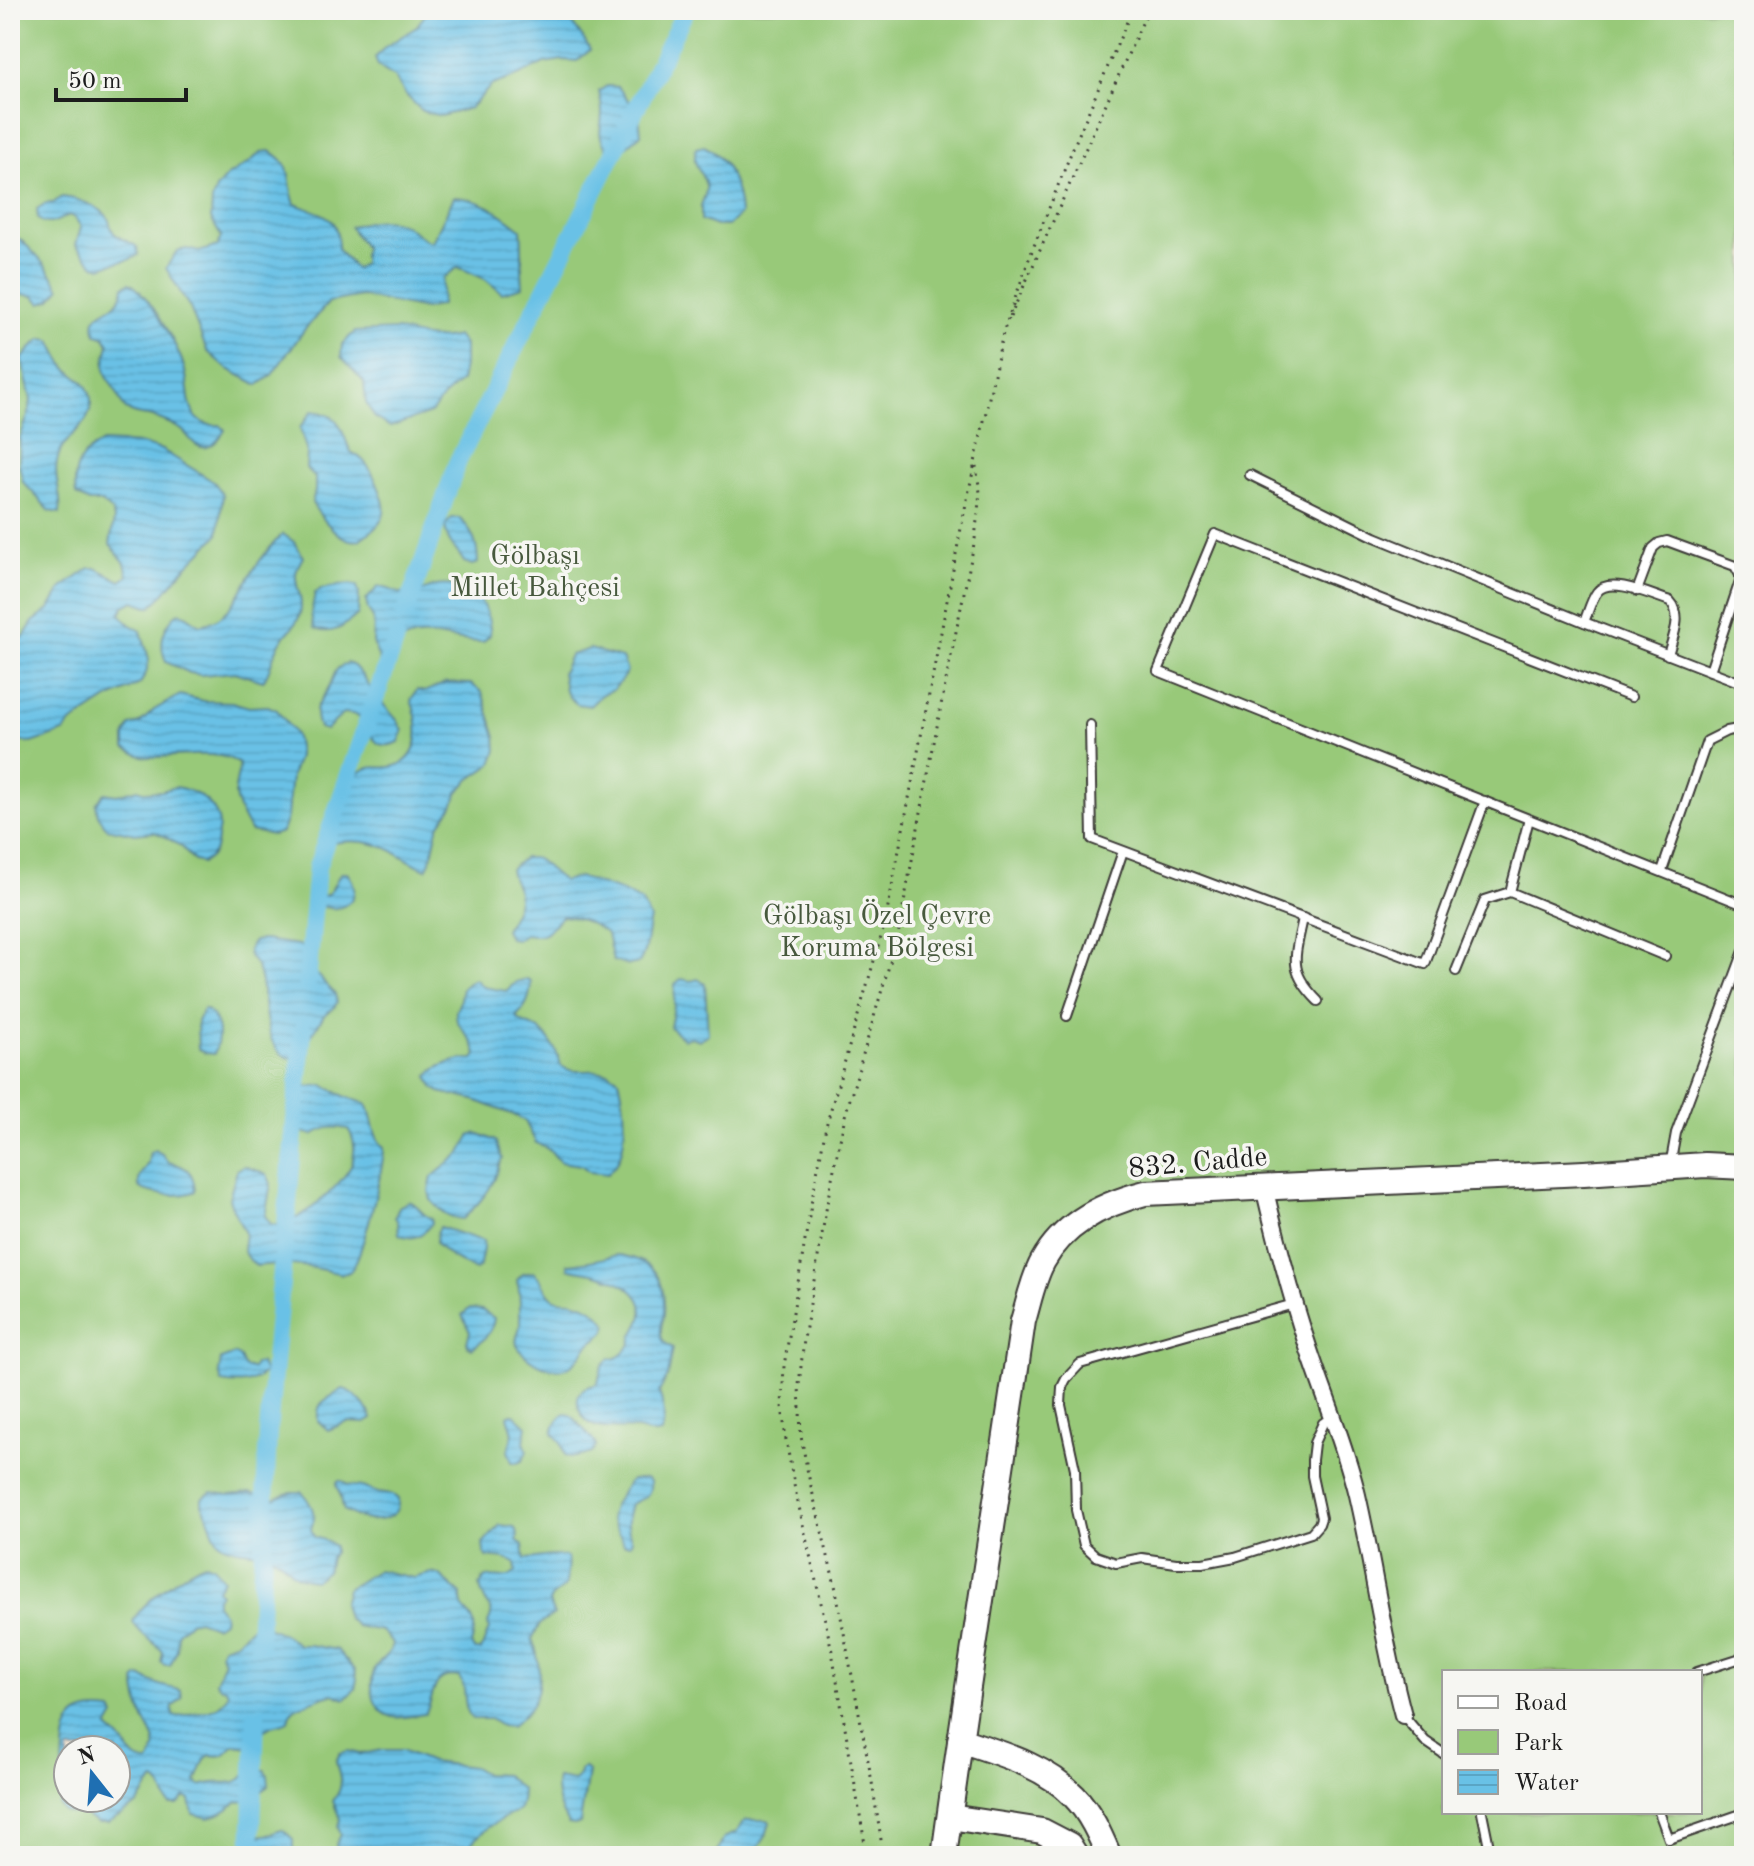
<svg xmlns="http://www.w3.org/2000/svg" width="1754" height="1866" viewBox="0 0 1754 1866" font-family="'Old Standard TT',serif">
<defs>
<pattern id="water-rules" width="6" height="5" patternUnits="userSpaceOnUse" patternTransform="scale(2)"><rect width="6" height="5" fill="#69c1e6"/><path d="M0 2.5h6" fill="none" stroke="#5aa5c5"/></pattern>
</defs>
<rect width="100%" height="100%" fill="#f6f6f2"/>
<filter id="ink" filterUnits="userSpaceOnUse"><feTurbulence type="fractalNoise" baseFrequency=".0125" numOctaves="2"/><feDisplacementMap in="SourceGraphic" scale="16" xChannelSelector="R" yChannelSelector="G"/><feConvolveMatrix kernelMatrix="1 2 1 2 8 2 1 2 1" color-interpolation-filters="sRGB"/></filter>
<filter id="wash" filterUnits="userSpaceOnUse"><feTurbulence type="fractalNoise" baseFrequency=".006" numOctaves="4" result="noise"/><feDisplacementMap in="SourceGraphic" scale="32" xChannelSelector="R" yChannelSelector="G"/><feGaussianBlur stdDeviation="1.8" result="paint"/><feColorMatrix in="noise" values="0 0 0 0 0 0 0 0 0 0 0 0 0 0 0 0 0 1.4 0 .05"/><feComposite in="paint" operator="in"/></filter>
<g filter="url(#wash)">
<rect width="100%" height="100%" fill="#f4e3cd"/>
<path fill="#98c979" stroke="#5a724a" stroke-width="2" fill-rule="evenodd" d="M10,10H1744V1856H10ZM1444,1672H1700V1812H1444ZM68,1750H116V1798H68Z"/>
<path fill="url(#water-rules)" stroke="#426e81" stroke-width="2" fill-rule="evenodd" d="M429,10H565C571,25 583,35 590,50L577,61L563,60L544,63L520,75L492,85L470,108L441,116L422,111L406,95L395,78L378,66L375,58L385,47L415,28Z
M607,86L618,87L639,114L641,134L620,152L608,151C595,132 602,131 602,112C602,105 600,98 599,91Z
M704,146C728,158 739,189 740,214L728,226H716L701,220C701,217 701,208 701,206C703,198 707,195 706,186C703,170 691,168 696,148Z
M270,151C296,165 286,182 295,204C325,216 339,213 338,250L356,269L363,263L364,247L350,227C367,220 393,216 409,228C418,234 421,239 432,242L454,197C483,199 499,212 521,229C523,249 521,267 523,287L502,293L485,279L458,267L443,278L441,305L425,309L361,296L329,302L305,329L271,376L258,385L226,368L207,351L190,308L166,268L177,251L187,249L199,252L218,246L221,236L211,219L212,201L216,189L226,177L250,162L261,152Z
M62,197C75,198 97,205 106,215C110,220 110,228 114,233C120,240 130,241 137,247L138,255C127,264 114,260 102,267L94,265L76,245L81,227L75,218L69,215C57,220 50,228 38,219L37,209L46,203H53Z
M20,239C36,254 51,270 60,289L50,300L41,303L34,296L21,294L10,283V245L14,240Z
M129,283C148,292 180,349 185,371C188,380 188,400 191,407C196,422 206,426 220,425L225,430C221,437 215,445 207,447C194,449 190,437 182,430C174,425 162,420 153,417C144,415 131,415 124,407C120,403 119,395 115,390C102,370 103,368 109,344L104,336L96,334C86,304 120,318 124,286Z
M396,330C415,335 437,342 457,336L464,345V366L461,381L444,396L431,413L390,427L375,418L366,403L364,382L341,357L342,344L355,332Z
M42,339L51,340C55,349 60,360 66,367C74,376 87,382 90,394C97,423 70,430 60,452C50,476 63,490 60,513L50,511L23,482L19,464L20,438L29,413L31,400L22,359L34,345Z
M312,411C343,415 339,427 351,452C363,458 369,466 375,479C385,501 392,517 369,533C368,533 359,540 359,540C341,545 320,516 312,503L315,491V477L306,468L307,453L300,428Z
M103,442L141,444L162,450L214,482L223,494L218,535L183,570L161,597L150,607L134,601L124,606L120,614L129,624L141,631L149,659L146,673L140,684L108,699L71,723L64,732L32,743L15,741L10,738V651L25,635L33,622L49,610L62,588L90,568H96L121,581L128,576L125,563L110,544L114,519L112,511L102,502H89L76,495C72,468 79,455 103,442Z
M452,518H460C472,531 478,544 478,563L472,565L464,562C455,545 448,548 445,525Z
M283,534L294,542L303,557C300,562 296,569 296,575C295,587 304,599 300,614C297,625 288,631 282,640C272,653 272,669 263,681L235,672L201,675L190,673L166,662C158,643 163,625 179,612C188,615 193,621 201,625C230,619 237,597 251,574C258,562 273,543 283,534Z
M350,584L357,586L359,594L358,614C345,626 332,637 314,628L311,614L315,593L321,589Z
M463,585C480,591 491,618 490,635L483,642C458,643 415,625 397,646C393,651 390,658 387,663H380L373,642L374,627L373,618L368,610L366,600L378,587C388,587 395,593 404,594C415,595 426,589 436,586C445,584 454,587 463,585Z
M590,649L622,658L627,671L621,681L613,690L602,694L590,706L577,704L569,697L565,690L562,673L570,655Z
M348,663L354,666L362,675L372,691L397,720L403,730L399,742C370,755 372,726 357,716C352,713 349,714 344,713L326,730L319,728C311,704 320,705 329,687C336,674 332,669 348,663Z
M446,683L471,684L482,692L496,736L497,750L492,764L469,780L457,793C456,807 445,814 439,826C433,841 435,856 426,869C416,865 407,859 397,853C377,842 355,839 333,843L329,832C334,821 341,810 346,799C348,793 349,786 351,781C353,778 358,773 360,772C372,764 379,769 390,767C424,762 420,723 411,700L417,690L424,692Z
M180,695L203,701L232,702L249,707L268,706L277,710L295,734L298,746V757L291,776L287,817L282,832L273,835L250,831C244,819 235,805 235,792C235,782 239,774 239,764C222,748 172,758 149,757C140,757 132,752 125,748V737L130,726L140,723L154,710Z
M175,787C195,790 218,803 219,826C219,827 217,837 217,838C216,851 213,857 202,863L194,861L182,847L164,836L154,832L135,834L107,828L98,815L96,804L105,793L117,795L138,789L146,792L162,791Z
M524,858H536L563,881L579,877L623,892L642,902L650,919C646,934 648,949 639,963L629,965L613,961L607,934C593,923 579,917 562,916C547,930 548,938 525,934L517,939L509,938L505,929C511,918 522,902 517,889C514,880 511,879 510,869Z
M341,873H347C367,897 342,916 319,905L320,897C334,894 333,883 341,873Z
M263,940L299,945L305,950L315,973L335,994L337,1002L334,1008L324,1015L304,1048L298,1054L290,1058C259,1049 268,992 257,968C255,962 248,958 248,952C248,947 251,945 254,941Z
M475,979L483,987L506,991L516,982L527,979L531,981C531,990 529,1001 523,1009C521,1012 518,1014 516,1017C522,1024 526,1023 534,1027C548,1033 558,1052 561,1066C571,1072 576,1071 588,1071C595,1070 600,1073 608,1072L619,1079C625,1101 629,1144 616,1164C613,1168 610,1171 607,1174L590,1172L581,1165L560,1162L550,1150L536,1143L525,1121L514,1115L474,1100L440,1092L433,1087L428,1076C438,1064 458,1059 474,1059L477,1055C474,1037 457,1028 456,1016C455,1010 457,1009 459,1004C463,988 458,988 475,979Z
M681,979L691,981L698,979L705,984L708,1034L699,1040L691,1037L684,1039L670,1027L674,1007L675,984Z
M204,1009C221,1017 220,1039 214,1054L205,1053L198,1048L197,1021Z
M323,1085L346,1097L367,1104C374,1118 372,1137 384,1147C385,1163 361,1265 349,1272C341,1276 332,1271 324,1270C302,1265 279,1263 256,1266L246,1256L243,1249L245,1233L232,1207L229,1198L237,1170L244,1166L267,1174L271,1184L265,1216L271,1224C295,1229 340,1187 351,1166C356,1154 355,1139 348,1129C334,1126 324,1127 313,1135L302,1132C293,1118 280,1096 303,1088C309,1086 317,1086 323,1085Z
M477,1133L496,1141L502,1159C498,1165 498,1171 495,1178C489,1193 474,1208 463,1219C448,1218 440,1211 431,1200L429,1191L432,1177L461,1153L470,1136Z
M155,1150L162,1154L168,1162C186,1166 194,1171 195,1191C182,1198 150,1195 139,1187C138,1174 143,1173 148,1163C149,1159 149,1155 150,1152Z
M409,1201C419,1204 421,1216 431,1218L432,1223C423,1235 413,1242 399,1234L398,1222L395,1217L399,1207Z
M440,1227L483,1241C485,1249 480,1257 480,1266L476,1270C461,1264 446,1255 436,1243L437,1231Z
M619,1255C656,1261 666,1279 664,1314C663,1320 660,1328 661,1334C661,1341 667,1345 673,1348L668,1376L659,1392C664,1407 666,1418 661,1433C652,1436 646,1431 637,1429C623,1427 605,1431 593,1425C581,1419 570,1398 585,1388C588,1386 593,1386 597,1384C601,1377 599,1368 606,1362C615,1354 608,1362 618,1357C621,1355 630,1347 631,1344C632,1342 632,1340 632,1338C635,1329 641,1324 642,1314C644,1289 613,1278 593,1273C584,1271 576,1271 568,1268V1264C585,1263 602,1258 619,1255Z
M533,1272C543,1278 544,1290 552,1297C558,1302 564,1300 571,1301C586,1303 600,1313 608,1325C605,1335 599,1336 592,1342C584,1349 580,1359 571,1365C556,1376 527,1362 518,1347C513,1339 521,1331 520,1323C520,1309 521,1294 517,1280L523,1274Z
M469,1309L482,1310L494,1318C493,1331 483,1342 472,1348L468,1346L467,1342L470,1332L462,1315Z
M235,1354L240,1358L244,1367L252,1369L255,1364L260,1363L265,1372C253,1385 238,1385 222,1382L219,1373L221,1359Z
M343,1389C353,1391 370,1409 372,1419L365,1423L347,1422L328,1430L318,1421C316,1399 328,1400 343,1389Z
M566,1413L572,1416L595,1442L596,1446L592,1453C583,1455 573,1460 565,1455L561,1442L553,1433C555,1424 558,1417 566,1413Z
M511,1414H514L527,1426L524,1441L527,1451L522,1461L517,1463L512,1462L508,1451L513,1433L508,1416Z
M646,1478L650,1481C652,1497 643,1498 631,1504C627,1516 626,1528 632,1540L630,1544H624C621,1536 613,1526 611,1519C608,1510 623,1490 629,1482C634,1478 640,1480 646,1478Z
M338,1481H342L347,1485L362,1487L378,1493L393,1495L398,1499C401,1522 370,1524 355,1516C353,1514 345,1512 344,1510C342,1507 342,1501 341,1497C340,1493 338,1489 336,1485Z
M212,1492L228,1495L251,1493L274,1499L291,1492H302C312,1505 317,1513 311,1529L314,1537L327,1541L334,1546V1552L330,1558L327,1571L315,1580C284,1577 294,1566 272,1556C257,1549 234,1552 222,1544C210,1535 211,1517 202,1505V1498Z
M500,1525L514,1527L518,1534L517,1540L523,1545L525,1559C539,1559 553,1553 567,1557C569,1567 566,1575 566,1586L552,1597L549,1602L554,1615L540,1624L532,1639C540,1656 542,1686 533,1703C528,1713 519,1720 511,1727L501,1726L490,1719H472C460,1702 469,1691 459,1677C430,1672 436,1696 425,1714C415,1715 403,1719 393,1717C372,1712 368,1685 375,1668C380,1658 391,1655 393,1643L381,1631L356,1626L347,1618L343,1604L347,1589L378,1570L414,1578L431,1573L439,1575L461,1594C460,1615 471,1610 474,1624C475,1630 473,1638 471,1645L475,1650H481L489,1629L488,1623C496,1608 487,1608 483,1596C481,1593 481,1588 480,1585L485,1577C496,1576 508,1582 516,1571L515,1563C505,1557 497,1559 487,1557L484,1552L483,1544Z
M205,1563L213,1566L223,1579L217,1589L220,1594L216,1599V1604L224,1614L223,1621L214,1626L198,1620L189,1622L178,1632L177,1650L170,1665H164L161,1662L163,1652C154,1640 142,1638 133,1622C139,1604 187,1570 205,1563Z
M256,1622L285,1635L299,1645H309L337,1650L355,1670L357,1679L355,1689L346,1699C344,1699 335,1694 333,1694C328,1694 298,1706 294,1709C289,1714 290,1714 288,1721C281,1725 275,1724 268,1728C258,1732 256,1740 249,1747L234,1745C223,1755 226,1757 210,1755L205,1759L196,1782L200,1786C205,1785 209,1783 213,1783C230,1781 238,1788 249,1769L265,1770L268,1775L269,1785L252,1800L238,1802L221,1813L209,1818L193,1814L190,1800L185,1797L178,1805H170C163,1797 165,1786 155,1781L149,1786L138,1804L108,1823H98L83,1815L64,1812L59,1805C59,1792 62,1780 63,1766C65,1729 65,1704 112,1711L115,1716L108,1728C111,1731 115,1734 118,1737C129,1748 132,1763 149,1762C164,1740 149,1734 142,1714C138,1704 137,1692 135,1681L139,1677C148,1678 154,1684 163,1686C170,1688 175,1688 181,1691L182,1698L172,1708L173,1716C182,1718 185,1715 193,1713C207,1711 222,1709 228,1694L226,1689L220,1687L216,1682L224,1660L220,1653L222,1646L237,1641ZM68,1750H116V1798H68Z
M383,1750H402L431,1762L473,1767L485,1774L505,1775L522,1790C521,1819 514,1810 495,1823C482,1831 470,1843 462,1856H338L336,1844L341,1835L338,1827L340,1819L333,1801C346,1784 339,1779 336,1761L340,1753L348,1751L361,1754Z
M585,1768L588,1772L580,1823L575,1825L568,1824C560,1810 553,1794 557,1778L574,1781L578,1777L581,1769Z
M747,1820H768L770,1822L766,1836L753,1856H710L718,1850L724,1838L737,1832L742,1823Z
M278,1830H283L293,1839V1856H212L224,1851L243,1853C247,1848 250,1842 255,1838C263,1833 270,1837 278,1830Z"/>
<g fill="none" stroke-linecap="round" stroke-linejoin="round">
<path stroke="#69c1e6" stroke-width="18" d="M405,614L458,461L686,10
M307,983L317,867L396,639
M259,1645L268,1432L303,1029
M251,1856L256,1715"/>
</g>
</g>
<g filter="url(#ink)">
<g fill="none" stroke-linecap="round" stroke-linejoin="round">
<defs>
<path id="lane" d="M1250,475L1375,537L1584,622L1744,684
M1637,591L1653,548L1659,543L1667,541L1735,566L1740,575V581L1710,671
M1584,622C1588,613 1591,600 1597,592C1610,575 1653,596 1670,601C1684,616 1672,638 1668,655
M1631,697L1215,534L1158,671L1744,905
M1090,725L1092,839L1425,964L1485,801
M1662,871L1707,741L1727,731L1744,728
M1510,892L1665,956
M1303,918C1295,958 1287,970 1318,1001
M1456,971L1485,900L1510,892L1529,819
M1067,1016L1123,851
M1670,1166L1676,1133L1744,951
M1294,1304L1080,1364L1066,1379L1062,1387L1061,1405L1075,1469L1076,1510L1084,1545L1096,1556L1116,1563L1142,1558L1176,1563H1203L1235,1557L1311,1533L1319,1524L1321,1518L1312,1476V1460L1314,1443L1323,1423L1333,1419
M1697,1672L1744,1657
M1403,1715L1425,1741L1444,1754
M1482,1812L1491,1856
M1659,1812L1669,1839L1744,1813"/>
<path id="street" d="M1264,1187C1277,1242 1291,1296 1309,1350C1325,1398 1345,1445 1357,1495C1374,1568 1383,1642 1403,1715"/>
<path id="secondary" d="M960,1740C999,1753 1044,1765 1074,1796C1090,1812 1100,1835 1109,1856
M950,1817L1042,1831L1069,1845L1076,1856
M944,1856C968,1677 997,1499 1023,1321C1029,1301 1033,1279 1043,1261C1064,1223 1106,1203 1145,1193L1584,1173L1705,1165L1744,1167"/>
</defs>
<use href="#lane" stroke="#3c3a37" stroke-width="12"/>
<use href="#street" stroke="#3c3a37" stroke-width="20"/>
<use href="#secondary" stroke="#3c3a37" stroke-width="28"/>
<path stroke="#3c3a37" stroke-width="3" stroke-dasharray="2 6" stroke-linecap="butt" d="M1010,317L1148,10
M867,1856L832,1651L794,1485L786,1440L782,1406L784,1366L812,1199L826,1126L885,923L963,518L1003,333L1030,256L1073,148L1132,10
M882,1856L881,1840L872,1782L835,1585L808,1474L801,1436L799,1385L804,1339L829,1193L845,1116L898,935L942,700L975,539L980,492L976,466"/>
<use href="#lane" stroke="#fff" stroke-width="8"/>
<use href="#street" stroke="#fff" stroke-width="16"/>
<use href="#secondary" stroke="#fff" stroke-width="24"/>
</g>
</g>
<g text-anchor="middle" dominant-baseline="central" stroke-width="7" stroke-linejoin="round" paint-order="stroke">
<g font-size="28" fill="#47593d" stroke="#f6f6f2">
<text x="535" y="557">Gölbaşı<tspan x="535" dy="32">Millet Bahçesi</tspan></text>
<text x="877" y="917">Gölbaşı Özel Çevre<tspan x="877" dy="32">Koruma Bölgesi</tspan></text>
</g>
<g font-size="28" fill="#1c1c1c" stroke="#f6f6f2">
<text transform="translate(1198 1164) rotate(-5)">832. Cadde</text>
</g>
</g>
<rect width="1754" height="1866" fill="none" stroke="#f6f6f2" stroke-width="40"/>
<rect x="1442" y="1670" width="260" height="144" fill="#f6f6f2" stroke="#9f9f9c" stroke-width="2"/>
<rect x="1458" y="1696" width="40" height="12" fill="#ffffff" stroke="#9f9f9c" stroke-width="2"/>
<text x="1514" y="1710" font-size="24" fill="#1c1c1c">Road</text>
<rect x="1458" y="1730" width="40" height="24" fill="#98c979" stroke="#9f9f9c" stroke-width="2"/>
<text x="1514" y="1750" font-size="24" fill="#1c1c1c">Park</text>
<rect x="1458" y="1770" width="40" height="24" fill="url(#water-rules)" stroke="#9f9f9c" stroke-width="2"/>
<text x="1514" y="1790" font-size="24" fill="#1c1c1c">Water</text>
<g transform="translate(92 1774) rotate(343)"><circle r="38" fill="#f6f6f2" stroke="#9f9f9c" stroke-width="2"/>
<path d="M0-6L14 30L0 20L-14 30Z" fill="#1f6fb2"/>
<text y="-12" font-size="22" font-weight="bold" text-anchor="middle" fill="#1c1c1c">N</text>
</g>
<path d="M56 88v12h130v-12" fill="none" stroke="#1c1c1c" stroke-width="4"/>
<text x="68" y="88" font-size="24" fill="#1c1c1c" stroke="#f6f6f2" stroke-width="6" paint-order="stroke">50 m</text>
</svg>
